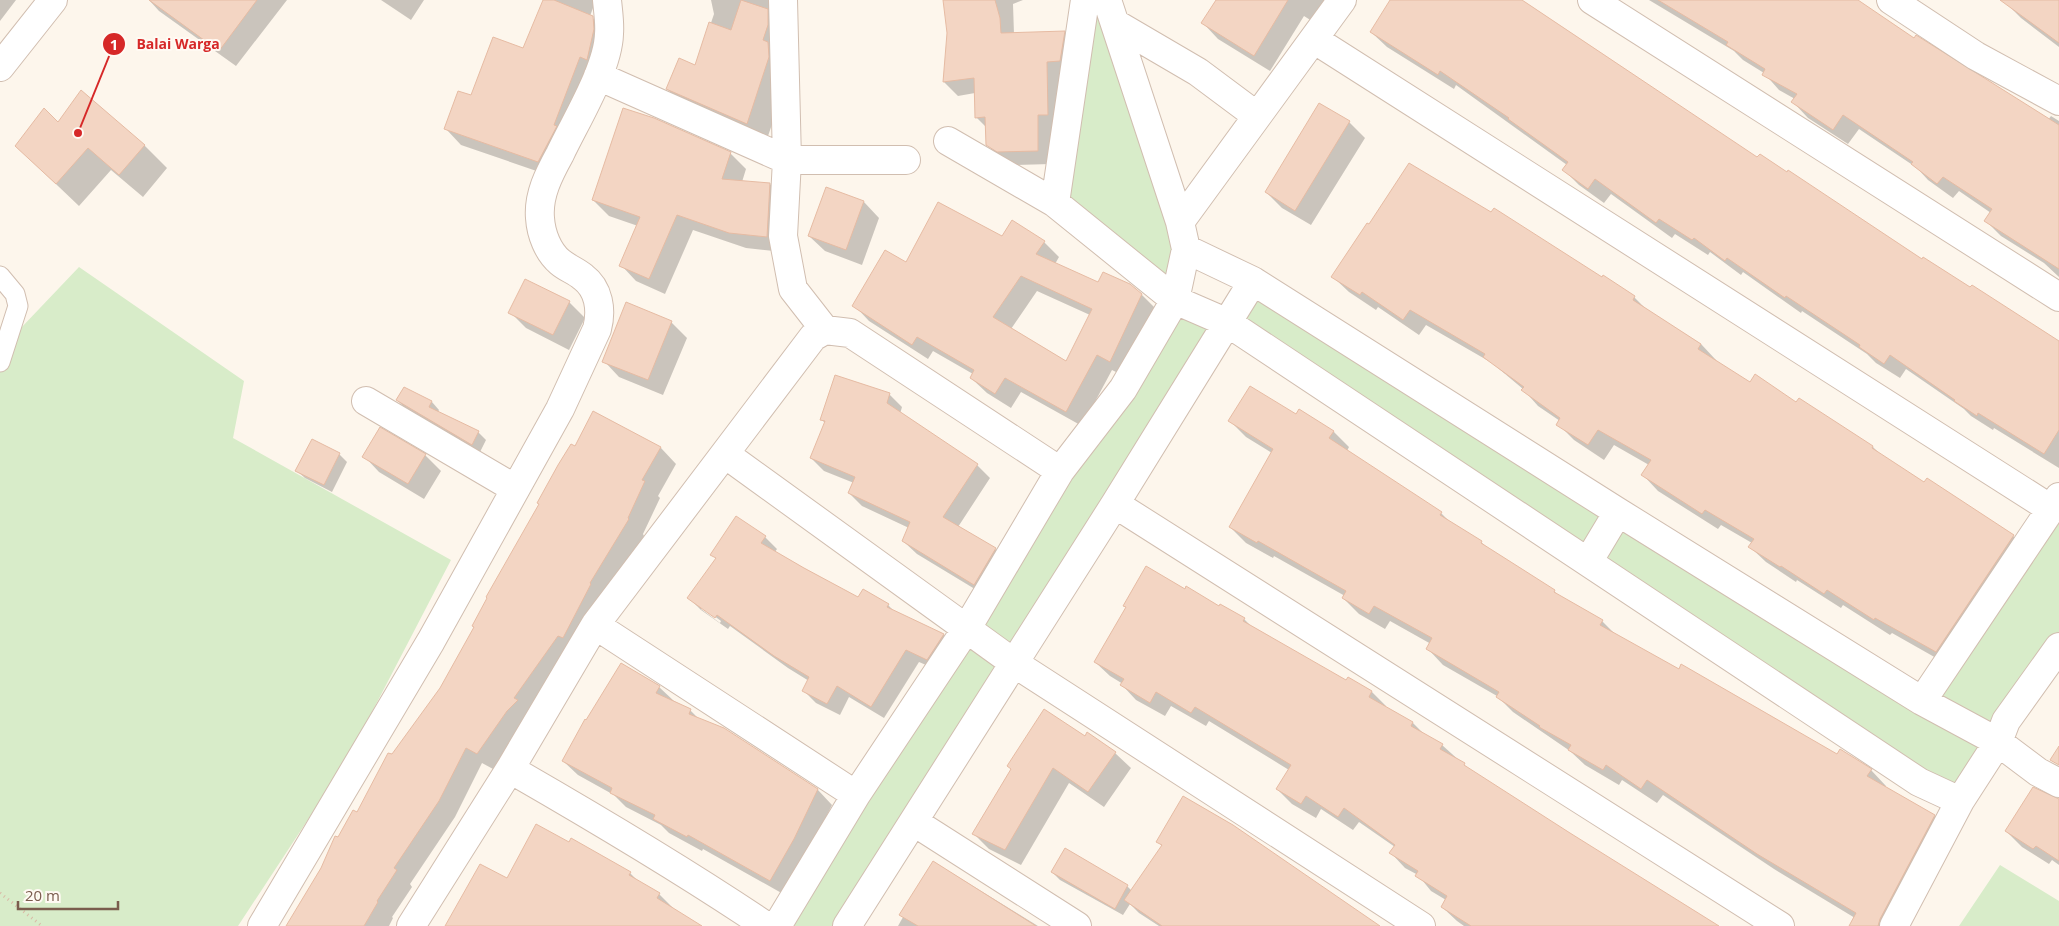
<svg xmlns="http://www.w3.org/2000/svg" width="2059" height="926" viewBox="0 0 2059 926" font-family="'Open Sans',sans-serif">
<rect width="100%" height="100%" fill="#fdf6ec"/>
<path fill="#d8ecc9" d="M1085,0H1107L1180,222L1175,300L1228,323L1253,281L1922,701L2059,497V647L1960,801L1228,323L847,926H777L1175,300L1055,203Z
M79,267L244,381L233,438L451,560L347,760L238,926H0V350Z
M2000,865L2059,901V926H1959Z"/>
<path fill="#0003" fill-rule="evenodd" d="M0,0H16L0,21Z
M149,0H287L236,66L159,11Z
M381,0H424L411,20Z
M544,0H596L590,16L608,33L554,177L461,145L446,129L472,97L524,50Z
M711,0H772L788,77L766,142L687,108L667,89L696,67L714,14Z
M944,0H1023L1013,4L1014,34L1064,32L1078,46L1061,128L1051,129V164L1012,165L1002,159L988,145L987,128L976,117L975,93L958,96L944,82L949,33Z
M1217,0H1329L1315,23L1304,16L1270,71L1218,39L1203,23Z
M1391,0H1519L1758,159L1922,261L2059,342V468L1994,428L1993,430L1971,416L1964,409L1906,369L1900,378L1876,363L1867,354L1802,311L1801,313L1743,272L1741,275L1710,252L1708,255L1675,234L1672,238L1611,194L1604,203L1579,185L1564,170L1567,165L1456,85L1454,89L1387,47L1371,32Z
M1649,0H1856L1915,39L2048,120L2051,116L2059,121V277L2044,263L2001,236L1986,221L1991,213L1959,191L1953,198L1928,180L1917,168L1859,129L1848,144L1808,118L1793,102L1795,99L1779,90L1764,73L1743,60L1734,51Z
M2003,0H2059V47L2021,18Z
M1320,104L1349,122L1365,138L1311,225L1282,208L1266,192Z
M59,124L144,145L167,168L143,197L111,170L79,206L16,146Z
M730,153L746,169L742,182L770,184L785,200L783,252L746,248L693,230L665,294L636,281L621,265L638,226L609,216L593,200Z
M864,202L879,218L862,265L825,251L809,236Z
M1002,238L1044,242L1059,257L1055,264L1099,284L1141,294L1157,310L1126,377L1112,370L1082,426L1021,392L1011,408L987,393L971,378L973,374L933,351L928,359L869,321L854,305L906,264ZM1037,291L1090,315L1067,362L1011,329Z
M1333,277H1604L1634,297L1647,310L1701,344L1716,360L1715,362L1750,384L1797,404L1799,400L1873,447L1882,456L1924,484L2013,536L2029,552L1952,667L1892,633L1890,635L1843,605L1841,608L1797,580L1796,582L1766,562L1750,547L1752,543L1721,525L1718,529L1658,491L1643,475L1649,465L1614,445L1604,460L1574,440L1558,424L1560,421L1538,406L1523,389L1492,363L1426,325L1419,335L1378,307L1376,310L1349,292Z
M569,302L585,318L569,350L526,328L510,312Z
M671,322L687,338L663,395L619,377L604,361Z
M404,389L432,402L439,410L438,412L478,432L486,440L480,452L405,408L397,400Z
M889,394L902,407L900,414L977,465L990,478L958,527L995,549L1008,562L988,597L917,554L903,541L909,528L862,506L849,493L854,483L824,471L811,458L825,423L821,419Z
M1299,411L1334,432L1349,447L1347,451L1441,513L1452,524L1481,542L1490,550L1554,591L1560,597L1602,621L1617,636L1837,755L1871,770L1886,786L1885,788L1934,816L1950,831L1900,926H1852L1855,918L1774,869L1663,795L1657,803L1622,780L1619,785L1585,765L1570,751L1513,712L1497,696L1443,665L1428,649L1431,644L1390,621L1385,629L1359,614L1343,598L1345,596L1274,556L1273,558L1246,543L1230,527L1272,453L1246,437L1230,421L1296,416Z
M594,413L661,448L676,464L658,496L660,498L643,534L644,536L523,727L493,769L482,763L455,817L410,884L412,887L392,917L393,918L389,926H288L338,839L358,814L392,756L441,689Z
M339,454L347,462L332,492L305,478L297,471Z
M425,455L441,471L424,499L379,472L364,456Z
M765,537L777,549L775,552L859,599L888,605L895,612L944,635L956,647L940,671L919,662L884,718L849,697L840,715L816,703L804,691L809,681L788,668L730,626L728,629L701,610L689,598L717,559L712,555ZM701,606L721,621L720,623L701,609Z
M1185,590L1220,607L1221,605L1244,619L1253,628L1347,682L1372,692L1386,706L1385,708L1413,723L1425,735L1442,745L1471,771L1715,926H1464L1457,921L1442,907L1446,900L1431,891L1418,875L1405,868L1391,853L1395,847L1359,822L1353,830L1321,809L1316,818L1292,804L1277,789L1289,770L1209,721L1206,726L1171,706L1165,716L1136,700L1122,685L1123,684L1110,676L1095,662Z
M659,687L674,701L690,710L700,720L723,729L818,790L832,805L808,854L785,895L703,849L702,851L669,833L661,825L626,807L614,795L578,775L563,761Z
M1085,738L1115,753L1131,768L1104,807L1069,783L1021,865L989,849L974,834L1012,769Z
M2059,800V865L2052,860L2049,864L2022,847L2006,831Z
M571,840L630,873L641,884L659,894L675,910L699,926H447L508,880L569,843Z
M1158,842L1375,926H1159L1139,913L1130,904L1123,915L1060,880L1052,872L1127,886L1132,891L1163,847Z
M934,862L1038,926H898Z"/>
<path fill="#f3d5c3" stroke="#e6bba3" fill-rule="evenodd" d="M149,0H257L219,51Z
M543,0H554L593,16L594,29L587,60L580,57L554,125L557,126L538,162L444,129L458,91L471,95L493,37L523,48Z
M741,0L768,9V25L763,40L768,42L769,57L747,124L666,89L679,58L695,65L709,22L731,30Z
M943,0H995L1000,18L1001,33L1065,31L1060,61L1047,62L1048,115H1038V151L997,152L986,145L985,117L975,118L974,78L943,82L947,33Z
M1216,0H1288L1254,56L1201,23Z
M1390,0H1522L1757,157L1760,154L1787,172L1788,170L1922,259L1923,257L1970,287L1972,285L2059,341V430L2044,454L1978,413L1977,416L1954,401L1955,400L1890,355L1884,364L1859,347L1860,345L1786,296L1785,298L1727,258L1725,261L1694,238L1692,240L1659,219L1656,223L1595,179L1588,189L1562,170L1568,162L1508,119L1509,118L1440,71L1438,75L1370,32Z
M1658,0H1858L1914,38L1916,35L2059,125V269L1984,221L1992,209L1943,177L1937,184L1911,164L1913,162L1843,115L1833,130L1791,102L1797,94L1762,75L1765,69L1726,45L1728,42Z
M2000,0H2059V43Z
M81,90L145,145L119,175L88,148L56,184L15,146L44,108L58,122Z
M1319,103L1350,121L1295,211L1265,192Z
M623,108L654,118L731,152L722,179L770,183L767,237L729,233L677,215L649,279L619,266L640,217L592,200Z
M1409,163L1491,212L1494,208L1602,277L1603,275L1635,296L1633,300L1701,344L1698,349L1750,382L1755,374L1796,402L1799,398L1873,446L1872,448L1924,482L1927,478L2014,535L1936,652L1875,618L1874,620L1827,590L1824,594L1781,566L1780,567L1748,547L1754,539L1705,510L1702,514L1641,475L1651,460L1598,430L1588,445L1556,425L1560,418L1521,390L1524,387L1483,357L1485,354L1410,310L1403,320L1362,292L1360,295L1331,277L1367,223L1369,224Z
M826,187L864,201L846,250L808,236Z
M938,202L1002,236L1012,220L1045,241L1036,254L1098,282L1103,272L1130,284L1142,294L1110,362L1097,355L1066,412L1005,378L995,394L970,378L974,370L917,337L912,345L852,306L885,250L906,262ZM1021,276L1092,309L1066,361L993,317Z
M525,279L570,301L553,335L508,313Z
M626,302L672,321L648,380L602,362Z
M835,375L890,393L887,403L978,464L943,517L996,548L974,585L902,541L910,522L848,493L855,477L810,458L825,421L820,420Z
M1250,386L1296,414L1299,409L1334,431L1329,438L1442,512L1440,515L1482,541L1481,543L1555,590L1554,592L1603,620L1600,625L1679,669L1681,664L1837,754L1840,749L1872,769L1867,776L1935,815L1880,919L1878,926H1849L1856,913L1757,854L1647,780L1641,789L1606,765L1603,770L1568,750L1571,745L1539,727L1540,726L1496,697L1499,692L1426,649L1432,638L1374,606L1369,614L1342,598L1346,591L1258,541L1257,543L1229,527L1273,449L1228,421Z
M404,387L432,401L429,407L479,431L472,445L396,400Z
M593,411L661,447L642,480L645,481L628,518L629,519L590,583L591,584L563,638L558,636L514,698L518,700L507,711L477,754L466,748L439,801L394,868L397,870L377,901L378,902L364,926H286L321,868L335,836L338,837L353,810L357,812L388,753L392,754L440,688L474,627L472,626L487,598L486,597L539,504L537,503L558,465L571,444L575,446Z
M380,427L426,454L408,484L362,457Z
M312,439L340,453L324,485L295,471Z
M736,516L766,536L761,543L804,568L858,597L863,589L889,604L887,607L944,634L927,660L906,650L871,707L837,686L827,704L802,691L809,677L774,656L717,615L715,618L687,598L716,558L710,555Z
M1146,566L1185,589L1186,586L1219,606L1220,604L1245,618L1243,621L1346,680L1348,677L1372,691L1369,697L1413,722L1411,726L1443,744L1440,749L1465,763L1464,765L1570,833L1719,926H1471L1441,907L1447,896L1415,876L1418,871L1389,853L1395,845L1344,808L1338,817L1306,796L1301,804L1276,789L1291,765L1195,707L1191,713L1156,692L1150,703L1120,685L1124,679L1094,662L1126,607L1123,606Z
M621,663L660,686L656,693L691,709L689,714L724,728L818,789L794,839L770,881L688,835L687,837L653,819L655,815L610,793L612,788L562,761L585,719L586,720Z
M1044,709L1085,736L1087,732L1116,752L1088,792L1053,768L1005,850L972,834L1011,769L1007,766Z
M2059,746V765L2050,760Z
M2033,787L2059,799V861L2036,846L2033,849L2005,831Z
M1183,796L1233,825L1380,926H1162L1124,900L1162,845L1156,842Z
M536,824L569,842L571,838L631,872L629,875L660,893L657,898L702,926H445L480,864L507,878Z
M1065,848L1128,885L1115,909L1051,872Z
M933,861L1036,926H918L899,915Z"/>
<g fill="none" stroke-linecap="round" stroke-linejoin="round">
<defs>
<path id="lane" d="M0,276L15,294L18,306L0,362"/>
<path id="street" d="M783,0L787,160L783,236L793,289L825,330
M1592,0L2059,297
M1891,0L1976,56L2059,101
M1116,24L1198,72L1257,116
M1315,40L2051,509
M0,67L53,0
M598,76L787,160H906
M948,141L1055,203L1175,300L1228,323L1919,782L1960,801
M1055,203L1085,0
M1180,222L1342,0
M1186,249L1253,281L1618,512L1922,701L1998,742L2038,772L2059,783
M366,401L514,488
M725,454L1014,663L1421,926
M1115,504L1780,926
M1588,562L1618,512
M595,625L813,337L825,330L850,333L1060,471
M1922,701L2059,497
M510,769C597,819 683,870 766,926
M914,822L1077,926
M262,926L431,641L560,409L597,329C602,310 599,289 583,277C576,271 567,268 560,262C548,252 541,234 540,218C538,195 549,174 560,154C575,122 608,69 609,34C610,23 608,11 607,0
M411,926L510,769L595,625L856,795
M777,926L856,795L967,628L1060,471L1123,389L1175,300L1186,249L1180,222L1107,0
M847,926L1115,504L1253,281
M1894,926L1960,801L1998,742L2006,721L2059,647"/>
</defs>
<use href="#lane" stroke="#d1beb0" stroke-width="21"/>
<use href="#street" stroke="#d1beb0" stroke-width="30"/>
<path stroke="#d9b8a5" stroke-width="3" stroke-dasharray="1 4" stroke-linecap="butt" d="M0,893L42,926"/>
<use href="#lane" stroke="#fff" stroke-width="19"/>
<use href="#street" stroke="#fff" stroke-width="28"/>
</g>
<path fill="none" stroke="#d62828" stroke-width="2" d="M78 133L114 44"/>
<g fill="#d62828" stroke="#fffaf3" stroke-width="2">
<circle cx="78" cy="133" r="5"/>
<circle cx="114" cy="44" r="12"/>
</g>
<g font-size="15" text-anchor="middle" font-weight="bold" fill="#fff">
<text x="114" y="50">1</text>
</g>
<g font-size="14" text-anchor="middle" font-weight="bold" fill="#d62828" stroke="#fffaf3" stroke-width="4" stroke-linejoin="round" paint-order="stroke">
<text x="178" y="49">Balai Warga</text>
</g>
<path d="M18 901v8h100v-8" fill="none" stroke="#7a5c4d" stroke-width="2.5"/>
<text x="25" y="901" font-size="15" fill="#7a5c4d" stroke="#fffaf3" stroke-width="4" paint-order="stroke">20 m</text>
</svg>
